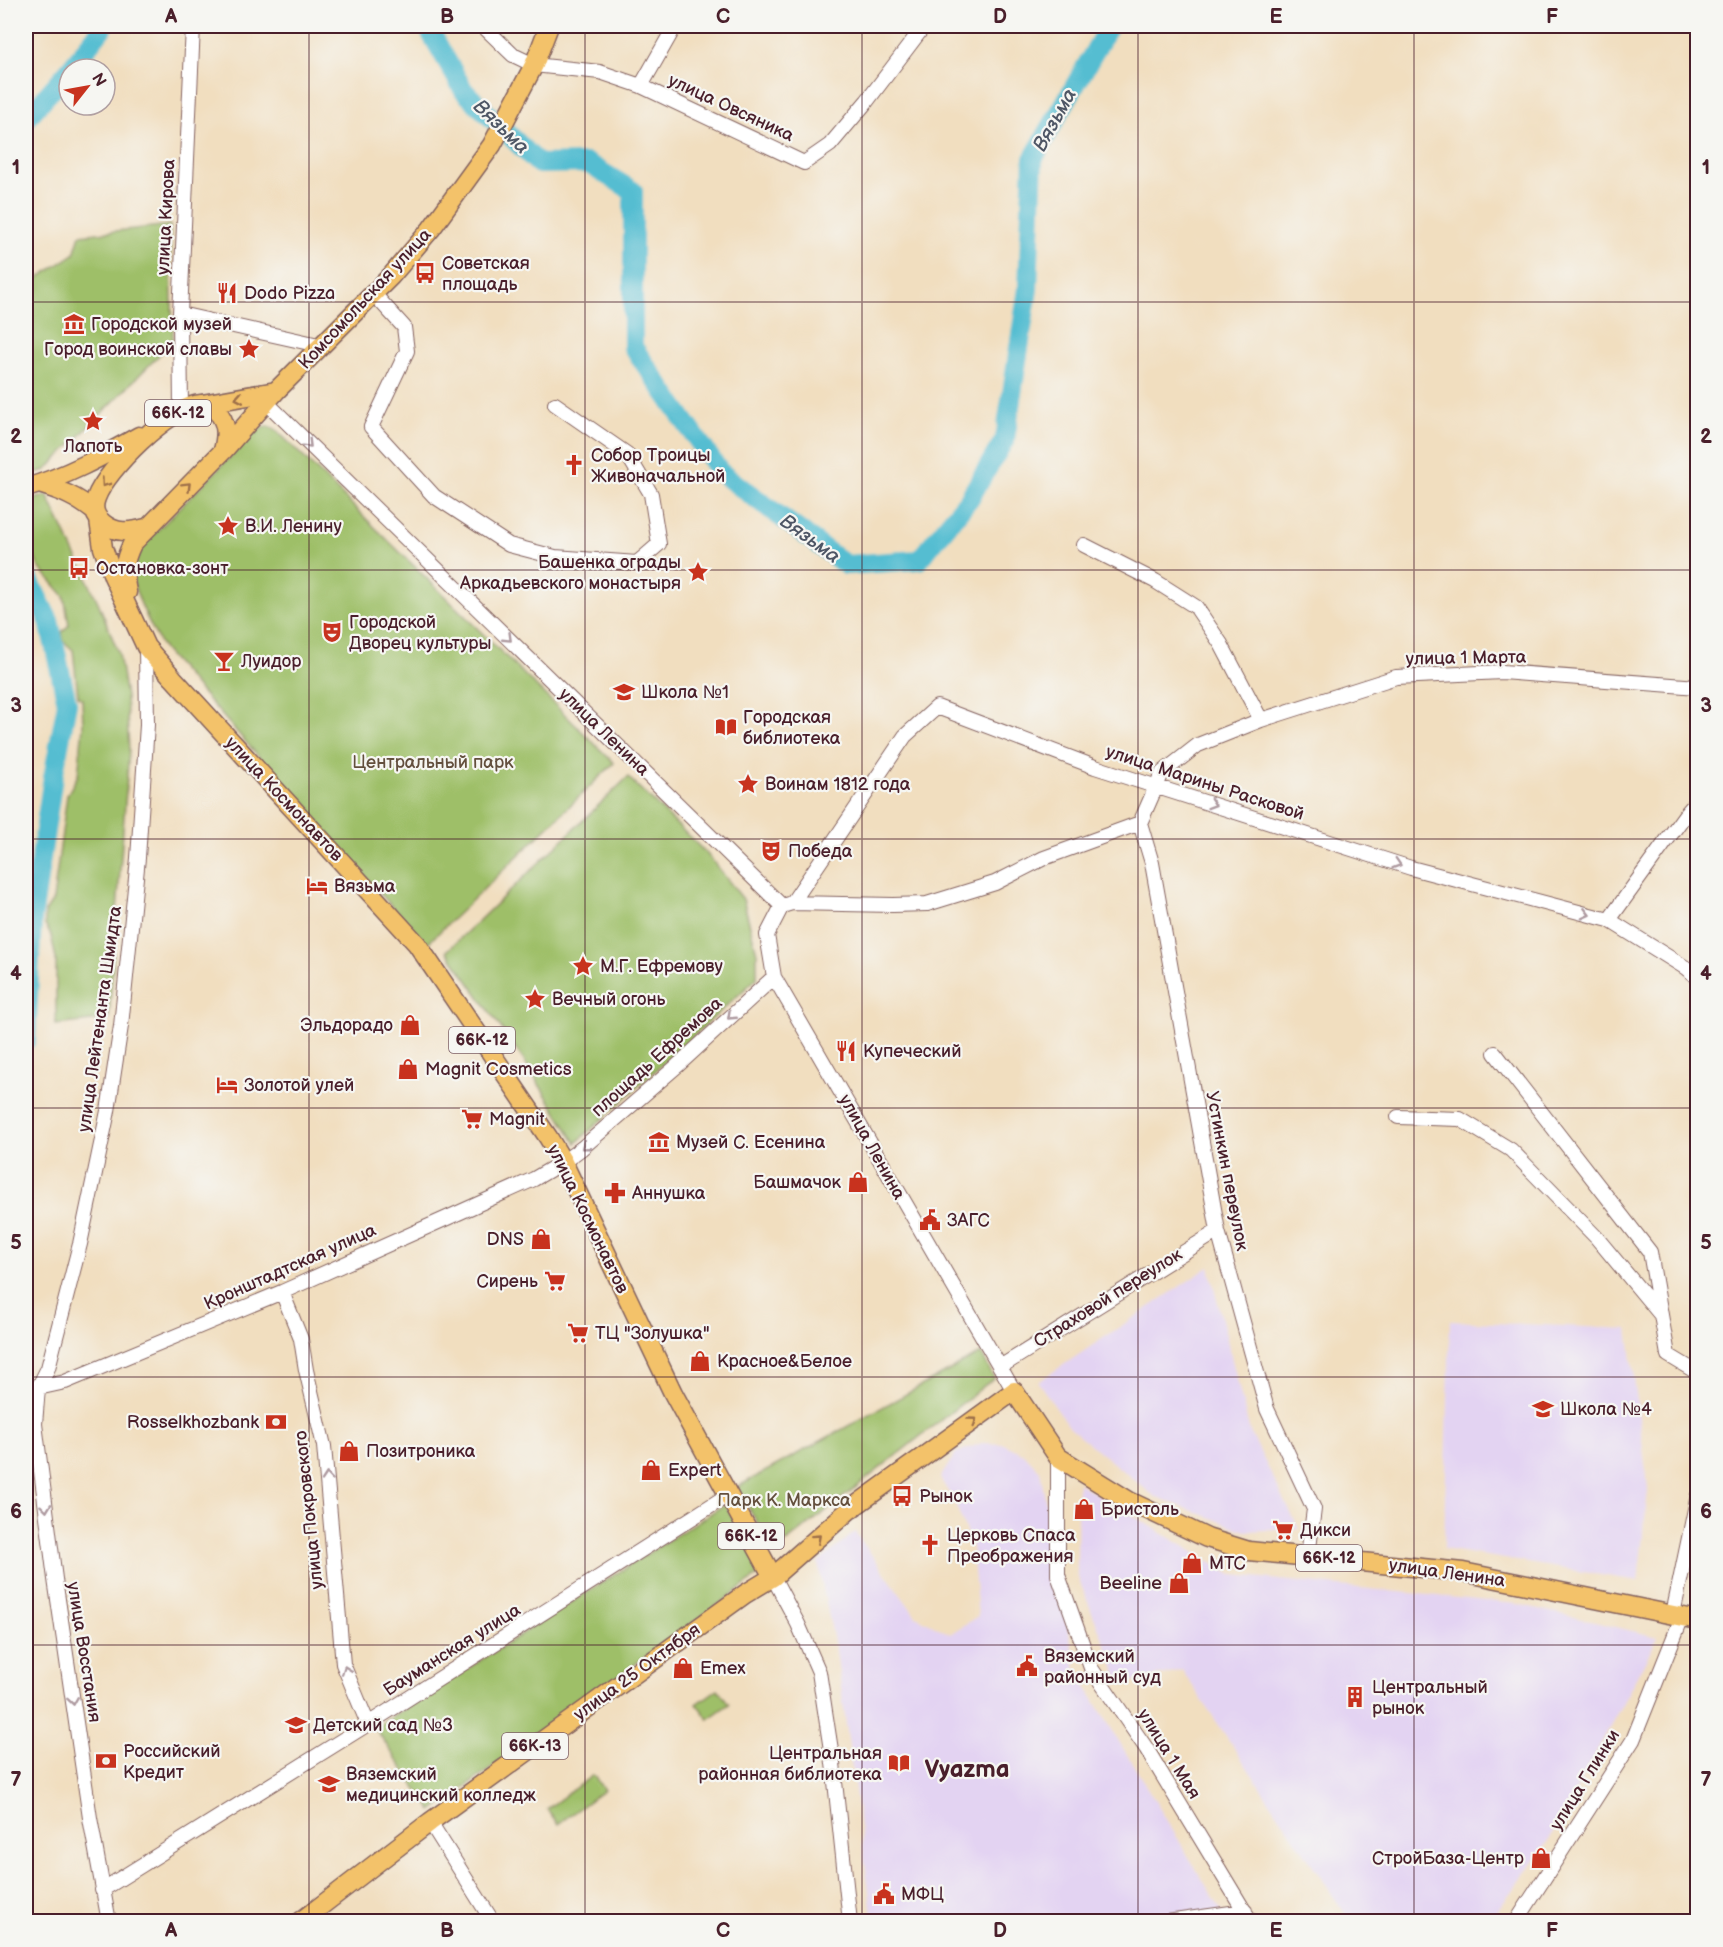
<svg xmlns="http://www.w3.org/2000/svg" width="1723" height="1947" viewBox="0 0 1723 1947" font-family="'Balsamiq Sans',sans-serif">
<rect width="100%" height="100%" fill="#f6f6f2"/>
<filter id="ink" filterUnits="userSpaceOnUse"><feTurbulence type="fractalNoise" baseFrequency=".0167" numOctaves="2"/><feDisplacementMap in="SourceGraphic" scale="12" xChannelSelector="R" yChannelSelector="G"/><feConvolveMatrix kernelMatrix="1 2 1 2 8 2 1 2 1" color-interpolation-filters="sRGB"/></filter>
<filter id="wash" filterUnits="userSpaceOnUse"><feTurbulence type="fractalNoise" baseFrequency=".008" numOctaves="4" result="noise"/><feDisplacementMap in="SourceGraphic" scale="24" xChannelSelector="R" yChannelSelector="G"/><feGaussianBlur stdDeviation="1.35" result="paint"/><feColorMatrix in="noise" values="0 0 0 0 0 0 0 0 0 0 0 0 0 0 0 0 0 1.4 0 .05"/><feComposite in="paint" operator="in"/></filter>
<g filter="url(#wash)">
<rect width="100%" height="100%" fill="#f1debf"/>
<path fill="#e3d3f2" d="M1209,1267L1250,1432L1299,1529L1245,1531L1154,1496L1070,1428L1038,1382Z
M1450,1321L1628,1329L1648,1489L1638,1581L1444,1549Z
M982,1443L1004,1444L1024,1454L1040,1471L1076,1670L1222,1912L1056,1922L873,1921L836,1651L818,1563L855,1532L916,1616L950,1634L978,1616L972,1547L955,1503L940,1478L956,1453Z
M1078,1483L1232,1575L1517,1604L1658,1637L1548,1842L1489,1921H1350L1182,1670L1121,1684L1077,1575Z"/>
<path fill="#9ebf68" stroke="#746f4a" stroke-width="1.5" d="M170,225L173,341L46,470L26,475V286L74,254L80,235Z
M267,426L275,429L614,763L426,945L164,650C153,631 128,584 131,563C131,559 133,557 134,554L257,430Z
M47,495L98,602L119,654L126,697L129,750L109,1019L56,1025V959L51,935L45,925V912L53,900L67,795L78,775L83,726L82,699L78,696L73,650L63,641L62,632L69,625L64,596L38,566L26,535V502Z
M628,777L707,854L743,899L757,953V978L576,1143L523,1059L447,951Z
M981,1353L994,1378L774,1552L737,1487Z
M725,1504L763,1572L432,1811L375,1728Z
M718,1689L729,1704L708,1719L697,1704Z
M593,1775L604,1790L558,1824L547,1809Z"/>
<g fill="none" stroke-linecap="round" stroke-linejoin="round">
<path stroke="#54bdd1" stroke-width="20" d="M427,26L464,91L539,164L587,163L633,191V347L720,472L846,565L919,560L969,499L1005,439L1028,289L1033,159L1109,26
M70,69L104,26
M26,119L69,70
M26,574L49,621L67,703L52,783L32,919L26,1040"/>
</g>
</g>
<g filter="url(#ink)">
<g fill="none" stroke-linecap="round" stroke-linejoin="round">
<defs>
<path id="minor" d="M483,26L513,55L534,65L600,72L641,86L804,163L830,145L867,101L924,26
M641,86L675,26
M373,293L404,327L407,351L371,427L434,496L509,545L555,557L637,563L659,544L651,494L627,454L555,404
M180,314L323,346
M266,402L782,906
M181,411L180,314L193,26
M1084,545L1155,581L1196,607L1221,644L1261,720
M792,903L893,905L927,904L995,883L1044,858L1140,823
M782,906L792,903L905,736L937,707L1095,767L1411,868L1609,920L1686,968L1698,978
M782,906L767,935L774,977L1014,1391
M1609,920L1685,815L1698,800
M1495,1053L1650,1252L1668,1355L1698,1373
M1398,1117L1460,1119L1511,1150L1596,1237L1660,1314
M282,1292L301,1339L306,1370L324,1446L343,1664L368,1724
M1000,1367L1218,1231
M26,1388H38L65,1382L282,1292L534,1179L563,1162L582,1148L677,1066L774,977
M1058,1457V1575L1091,1668L1146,1748L1251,1922
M1308,1556L1314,1509L1267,1409L1218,1231L1152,863L1140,823L1162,773L1198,745L1261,720L1396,677L1502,672L1698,687
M773,1577L798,1624L819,1672L833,1763L850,1922
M1673,1614L1698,1495
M430,1822L493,1922
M102,1890L368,1724L728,1495
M109,1922L90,1818L55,1579L35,1424L38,1388L48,1368L80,1244L108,1111L121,1026L138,858L147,725L146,647
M1167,1922L1245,1911
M1516,1922L1633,1740L1682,1617"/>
<path id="major" d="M202,404L276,391
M223,451L276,391L391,276L431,229L492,145L534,65L549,26
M39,484C62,491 75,496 94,511
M26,488C65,477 103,456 139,436
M99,520L103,548L113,576L146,647L173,678L417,944L548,1137L563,1162L673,1393L773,1577
M127,592C123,571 123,563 132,544L223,451C226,438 228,427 220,415C215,409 208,404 201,404C170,406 106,470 96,498C92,508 95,517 103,523C116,534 130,532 146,528
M300,1922L430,1822L745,1594L773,1577L848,1511L1014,1391L1058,1457L1129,1501L1207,1538L1249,1551L1463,1572L1698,1620"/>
</defs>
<use href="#minor" stroke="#84625f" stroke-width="16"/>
<use href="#major" stroke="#84625f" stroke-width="21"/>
<use href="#minor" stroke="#fff" stroke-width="14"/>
<use href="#major" stroke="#f3c26a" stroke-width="18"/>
</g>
<defs><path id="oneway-chevron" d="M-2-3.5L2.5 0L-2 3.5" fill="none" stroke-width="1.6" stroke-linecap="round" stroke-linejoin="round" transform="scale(1.5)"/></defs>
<g stroke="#9e704a">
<use href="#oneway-chevron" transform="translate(239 398) rotate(170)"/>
<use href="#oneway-chevron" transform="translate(105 483) rotate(125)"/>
<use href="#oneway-chevron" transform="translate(187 486) rotate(-45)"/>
<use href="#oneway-chevron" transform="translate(973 1421) rotate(-36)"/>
<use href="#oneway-chevron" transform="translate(817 1538) rotate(-42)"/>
</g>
<g stroke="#ae9aa0">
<use href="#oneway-chevron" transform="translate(308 444) rotate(45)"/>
<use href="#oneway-chevron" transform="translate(508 638) rotate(44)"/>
<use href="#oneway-chevron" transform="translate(1212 804) rotate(18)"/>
<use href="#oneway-chevron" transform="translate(1397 864) rotate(18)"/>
<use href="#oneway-chevron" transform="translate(1586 914) rotate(14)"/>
<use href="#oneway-chevron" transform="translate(731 1016) rotate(137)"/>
<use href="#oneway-chevron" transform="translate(585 1146) rotate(141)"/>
<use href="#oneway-chevron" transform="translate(327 1477) rotate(-95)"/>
<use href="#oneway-chevron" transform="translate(46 1508) rotate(83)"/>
<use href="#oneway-chevron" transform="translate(346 1670) rotate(-110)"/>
<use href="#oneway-chevron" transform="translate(73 1701) rotate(81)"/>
</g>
</g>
<path fill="none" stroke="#4a1f2b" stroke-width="1.5" stroke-opacity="0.55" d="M309,26V1922M585,26V1922M862,26V1922M1138,26V1922M1414,26V1922M26,302H1698M26,570H1698M26,839H1698M26,1108H1698M26,1377H1698M26,1645H1698"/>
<defs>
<symbol id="bus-bare" viewBox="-9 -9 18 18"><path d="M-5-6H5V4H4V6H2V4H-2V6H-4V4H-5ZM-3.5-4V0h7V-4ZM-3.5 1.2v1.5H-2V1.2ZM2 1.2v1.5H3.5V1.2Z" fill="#c8321e" stroke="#f6f6f2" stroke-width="2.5" paint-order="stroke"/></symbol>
<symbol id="restaurant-bare" viewBox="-9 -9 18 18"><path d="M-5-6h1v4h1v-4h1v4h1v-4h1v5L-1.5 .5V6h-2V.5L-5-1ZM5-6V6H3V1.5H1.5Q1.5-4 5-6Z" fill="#c8321e" stroke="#f6f6f2" stroke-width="2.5" paint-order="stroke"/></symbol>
<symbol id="museum-bare" viewBox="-9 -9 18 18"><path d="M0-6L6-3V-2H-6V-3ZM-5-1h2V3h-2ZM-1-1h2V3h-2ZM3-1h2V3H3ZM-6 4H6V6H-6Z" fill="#c8321e" stroke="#f6f6f2" stroke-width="2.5" paint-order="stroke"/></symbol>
<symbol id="sight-bare" viewBox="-9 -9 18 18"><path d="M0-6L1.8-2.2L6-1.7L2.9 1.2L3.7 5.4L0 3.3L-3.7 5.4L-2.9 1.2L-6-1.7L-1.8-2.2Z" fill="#c8321e" stroke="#f6f6f2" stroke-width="2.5" paint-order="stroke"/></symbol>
<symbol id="church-bare" viewBox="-9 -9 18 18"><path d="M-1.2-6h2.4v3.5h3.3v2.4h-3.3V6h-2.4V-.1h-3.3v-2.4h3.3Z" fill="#c8321e" stroke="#f6f6f2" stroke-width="2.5" paint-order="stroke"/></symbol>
<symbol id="theatre-bare" viewBox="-9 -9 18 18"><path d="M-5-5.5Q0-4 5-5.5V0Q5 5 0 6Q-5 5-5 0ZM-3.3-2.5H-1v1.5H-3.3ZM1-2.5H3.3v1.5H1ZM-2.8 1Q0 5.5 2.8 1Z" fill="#c8321e" stroke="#f6f6f2" stroke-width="2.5" paint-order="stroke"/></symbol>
<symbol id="bar-bare" viewBox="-9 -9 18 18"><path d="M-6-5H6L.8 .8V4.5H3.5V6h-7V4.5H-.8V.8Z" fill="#c8321e" stroke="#f6f6f2" stroke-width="2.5" paint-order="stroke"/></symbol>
<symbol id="school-bare" viewBox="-9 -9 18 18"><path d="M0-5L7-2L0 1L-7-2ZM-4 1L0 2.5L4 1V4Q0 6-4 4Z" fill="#c8321e" stroke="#f6f6f2" stroke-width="2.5" paint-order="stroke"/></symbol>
<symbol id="library-bare" viewBox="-9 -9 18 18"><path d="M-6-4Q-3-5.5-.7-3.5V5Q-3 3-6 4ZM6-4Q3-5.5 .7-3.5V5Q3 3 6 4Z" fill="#c8321e" stroke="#f6f6f2" stroke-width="2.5" paint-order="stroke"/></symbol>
<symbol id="hotel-bare" viewBox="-9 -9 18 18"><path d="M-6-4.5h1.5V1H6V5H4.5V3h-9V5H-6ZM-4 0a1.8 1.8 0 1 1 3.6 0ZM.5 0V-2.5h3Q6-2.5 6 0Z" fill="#c8321e" stroke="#f6f6f2" stroke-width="2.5" paint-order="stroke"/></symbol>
<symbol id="shop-bare" viewBox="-9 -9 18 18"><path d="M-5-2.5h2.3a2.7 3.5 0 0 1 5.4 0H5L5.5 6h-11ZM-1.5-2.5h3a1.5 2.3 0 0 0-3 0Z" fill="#c8321e" stroke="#f6f6f2" stroke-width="2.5" paint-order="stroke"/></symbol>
<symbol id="supermarket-bare" viewBox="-9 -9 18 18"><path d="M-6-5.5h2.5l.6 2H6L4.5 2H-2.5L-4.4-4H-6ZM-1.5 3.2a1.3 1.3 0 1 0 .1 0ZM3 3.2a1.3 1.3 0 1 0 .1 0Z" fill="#c8321e" stroke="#f6f6f2" stroke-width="2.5" paint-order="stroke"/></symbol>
<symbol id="pharmacy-bare" viewBox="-9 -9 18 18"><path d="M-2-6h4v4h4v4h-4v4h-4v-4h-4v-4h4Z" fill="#c8321e" stroke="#f6f6f2" stroke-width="2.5" paint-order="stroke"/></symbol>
<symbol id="civic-bare" viewBox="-9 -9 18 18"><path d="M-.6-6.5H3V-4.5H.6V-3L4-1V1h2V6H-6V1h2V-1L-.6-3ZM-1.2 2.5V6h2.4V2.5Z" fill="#c8321e" stroke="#f6f6f2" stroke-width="2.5" paint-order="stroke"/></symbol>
<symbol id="bank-bare" viewBox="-9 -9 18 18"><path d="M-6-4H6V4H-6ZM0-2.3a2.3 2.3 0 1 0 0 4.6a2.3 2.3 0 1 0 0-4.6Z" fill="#c8321e" stroke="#f6f6f2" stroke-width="2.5" paint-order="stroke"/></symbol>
<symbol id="building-bare" viewBox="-9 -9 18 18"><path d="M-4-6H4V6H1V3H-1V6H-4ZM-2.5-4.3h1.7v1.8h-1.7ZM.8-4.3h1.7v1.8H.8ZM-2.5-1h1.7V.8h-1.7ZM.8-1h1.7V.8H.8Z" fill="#c8321e" stroke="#f6f6f2" stroke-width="2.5" paint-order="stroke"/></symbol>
<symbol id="university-bare" viewBox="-9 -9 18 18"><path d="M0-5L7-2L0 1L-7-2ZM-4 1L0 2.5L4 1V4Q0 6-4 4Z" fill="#c8321e" stroke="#f6f6f2" stroke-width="2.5" paint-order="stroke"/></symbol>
</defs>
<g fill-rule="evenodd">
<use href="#bus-bare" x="410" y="258" width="30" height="30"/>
<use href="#restaurant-bare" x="212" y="278" width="30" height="30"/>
<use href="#museum-bare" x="59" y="309" width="30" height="30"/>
<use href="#sight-bare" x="234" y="334" width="30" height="30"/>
<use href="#sight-bare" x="78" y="406" width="30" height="30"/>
<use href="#church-bare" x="559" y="450" width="30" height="30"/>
<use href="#sight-bare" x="213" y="511" width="30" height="30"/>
<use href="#bus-bare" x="64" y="553" width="30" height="30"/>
<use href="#sight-bare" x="683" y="557" width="30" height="30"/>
<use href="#theatre-bare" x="317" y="617" width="30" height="30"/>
<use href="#bar-bare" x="209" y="646" width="30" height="30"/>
<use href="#school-bare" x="609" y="677" width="30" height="30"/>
<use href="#library-bare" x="711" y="712" width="30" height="30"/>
<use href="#sight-bare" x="733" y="769" width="30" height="30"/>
<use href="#theatre-bare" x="756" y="836" width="30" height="30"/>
<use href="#hotel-bare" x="302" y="871" width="30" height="30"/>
<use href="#sight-bare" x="568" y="951" width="30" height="30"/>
<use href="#sight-bare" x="520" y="984" width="30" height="30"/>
<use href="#shop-bare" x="395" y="1010" width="30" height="30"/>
<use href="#restaurant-bare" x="831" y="1036" width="30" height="30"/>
<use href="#shop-bare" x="393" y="1054" width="30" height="30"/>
<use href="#hotel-bare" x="212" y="1070" width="30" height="30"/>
<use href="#supermarket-bare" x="457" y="1104" width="30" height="30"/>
<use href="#museum-bare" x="644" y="1127" width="30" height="30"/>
<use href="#shop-bare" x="843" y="1167" width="30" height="30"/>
<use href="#pharmacy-bare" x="600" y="1178" width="30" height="30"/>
<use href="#civic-bare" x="915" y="1205" width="30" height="30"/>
<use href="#shop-bare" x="526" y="1224" width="30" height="30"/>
<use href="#supermarket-bare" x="540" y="1266" width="30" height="30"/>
<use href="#supermarket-bare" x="563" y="1318" width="30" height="30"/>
<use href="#shop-bare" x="685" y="1346" width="30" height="30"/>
<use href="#school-bare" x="1528" y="1394" width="30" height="30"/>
<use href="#bank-bare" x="261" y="1407" width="30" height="30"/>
<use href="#shop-bare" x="334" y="1436" width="30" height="30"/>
<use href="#shop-bare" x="636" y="1455" width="30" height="30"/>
<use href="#bus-bare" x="887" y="1481" width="30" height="30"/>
<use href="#shop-bare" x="1069" y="1494" width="30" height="30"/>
<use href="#supermarket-bare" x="1268" y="1515" width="30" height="30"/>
<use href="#church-bare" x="915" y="1530" width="30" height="30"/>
<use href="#shop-bare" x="1177" y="1548" width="30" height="30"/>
<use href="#shop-bare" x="1164" y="1568" width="30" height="30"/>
<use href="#civic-bare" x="1012" y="1651" width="30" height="30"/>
<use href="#shop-bare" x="668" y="1653" width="30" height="30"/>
<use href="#building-bare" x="1340" y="1682" width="30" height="30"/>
<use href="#school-bare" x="281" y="1710" width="30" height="30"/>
<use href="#bank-bare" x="91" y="1746" width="30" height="30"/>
<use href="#library-bare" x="884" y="1748" width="30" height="30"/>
<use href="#university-bare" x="314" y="1769" width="30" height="30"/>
<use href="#shop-bare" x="1526" y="1843" width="30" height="30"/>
<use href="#civic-bare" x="869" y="1879" width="30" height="30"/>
</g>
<g text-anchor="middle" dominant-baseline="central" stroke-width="4.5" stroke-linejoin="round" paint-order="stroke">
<g fill="#f6f6f2" stroke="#7e6067" stroke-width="1.5">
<rect x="145" y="400" width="66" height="26" rx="4.5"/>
<rect x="449" y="1027" width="66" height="26" rx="4.5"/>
<rect x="718" y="1523" width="66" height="26" rx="4.5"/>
<rect x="1296" y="1545" width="66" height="26" rx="4.5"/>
<rect x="502" y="1733" width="66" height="26" rx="4.5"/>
</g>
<g font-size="16" font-weight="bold" fill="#4a1f2b">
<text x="178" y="413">66К-12</text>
<text x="482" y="1040">66К-12</text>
<text x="751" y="1536">66К-12</text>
<text x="1329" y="1558">66К-12</text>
<text x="535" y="1746">66К-13</text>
</g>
<g font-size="18" fill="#4a1f2b" stroke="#f6f6f2">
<text transform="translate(731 108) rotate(25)">улица Овсяника</text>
<text transform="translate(166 217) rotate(-87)">улица Кирова</text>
<text transform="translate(365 299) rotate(-47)">Комсомольская улица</text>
<text transform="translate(1466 658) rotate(-1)">улица 1 Марта</text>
<text transform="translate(604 732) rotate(44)">улица Ленина</text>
<text transform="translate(1205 783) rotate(18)">улица Марины Расковой</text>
<text transform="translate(284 799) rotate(47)">улица Космонавтов</text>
<text transform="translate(100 1019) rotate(-82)">улица Лейтенанта Шмидта</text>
<text transform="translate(657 1057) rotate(-42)">площадь Ефремова</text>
<text transform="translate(872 1147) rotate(61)">улица Ленина</text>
<text transform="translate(1227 1171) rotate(79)">Устинкин переулок</text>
<text transform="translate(588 1219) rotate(64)">улица Космонавтов</text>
<text transform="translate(290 1267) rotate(-24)">Кронштадтская улица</text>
<text transform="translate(1108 1298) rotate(-32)">Страховой переулок</text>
<text transform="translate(309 1510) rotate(-96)">улица Покровского</text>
<text transform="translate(1447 1573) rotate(8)">улица Ленина</text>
<text transform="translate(452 1650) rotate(-32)">Бауманская улица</text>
<text transform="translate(84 1652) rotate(81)">улица Восстания</text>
<text transform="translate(637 1672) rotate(-36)">улица 25 Октября</text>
<text transform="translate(1169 1754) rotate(58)">улица 1 Мая</text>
<text transform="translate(1585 1780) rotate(-58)">улица Глинки</text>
</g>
<g font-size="18" fill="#4a1f2b" stroke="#f6f6f2" text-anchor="start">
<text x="442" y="263">Советская<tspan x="442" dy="21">площадь</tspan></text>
<text x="244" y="293">Dodo Pizza</text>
<text x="91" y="324">Городской музей</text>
<text x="232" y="349" text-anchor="end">Город воинской славы</text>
<text x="93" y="446" text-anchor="middle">Лапоть</text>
<text x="591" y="455">Собор Троицы<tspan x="591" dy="21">Живоначальной</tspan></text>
<text x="245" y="526">В.И. Ленину</text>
<text x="681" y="562" text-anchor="end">Башенка ограды<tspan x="681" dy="21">Аркадьевского монастыря</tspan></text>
<text x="96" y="568">Остановка-зонт</text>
<text x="349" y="622">Городской<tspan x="349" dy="21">Дворец культуры</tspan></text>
<text x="241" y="661">Луидор</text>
<text x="641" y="692">Школа №1</text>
<text x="743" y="717">Городская<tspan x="743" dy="21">библиотека</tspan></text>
<text x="765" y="784">Воинам 1812 года</text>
<text x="788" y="851">Победа</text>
<text x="334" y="886">Вязьма</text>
<text x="600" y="966">М.Г. Ефремову</text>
<text x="552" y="999">Вечный огонь</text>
<text x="393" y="1025" text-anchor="end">Эльдорадо</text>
<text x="863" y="1051">Купеческий</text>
<text x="425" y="1069">Magnit Cosmetics</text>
<text x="244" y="1085">Золотой улей</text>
<text x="489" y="1119">Magnit</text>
<text x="676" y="1142">Музей С. Есенина</text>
<text x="841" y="1182" text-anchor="end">Башмачок</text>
<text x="632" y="1193">Аннушка</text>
<text x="947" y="1220">ЗАГС</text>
<text x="524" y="1239" text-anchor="end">DNS</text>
<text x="538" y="1281" text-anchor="end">Сирень</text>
<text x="595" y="1333">ТЦ "Золушка"</text>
<text x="717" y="1361">Красное&amp;Белое</text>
<text x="1560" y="1409">Школа №4</text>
<text x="259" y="1422" text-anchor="end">Rosselkhozbank</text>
<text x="366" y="1451">Позитроника</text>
<text x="668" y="1470">Expert</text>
<text x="919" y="1496">Рынок</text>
<text x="1101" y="1509">Бристоль</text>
<text x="1300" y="1530">Дикси</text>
<text x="947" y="1535">Церковь Спаса<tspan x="947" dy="21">Преображения</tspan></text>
<text x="1209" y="1563">МТС</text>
<text x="1162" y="1583" text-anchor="end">Beeline</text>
<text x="1044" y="1656">Вяземский<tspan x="1044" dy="21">районный суд</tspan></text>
<text x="700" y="1668">Emex</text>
<text x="1372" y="1687">Центральный<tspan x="1372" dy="21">рынок</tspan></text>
<text x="313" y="1725">Детский сад №3</text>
<text x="123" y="1751">Российский<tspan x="123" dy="21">Кредит</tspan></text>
<text x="882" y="1753" text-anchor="end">Центральная<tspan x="882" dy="21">районная библиотека</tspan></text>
<text x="346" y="1774">Вяземский<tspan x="346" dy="21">медицинский колледж</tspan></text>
<text x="1524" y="1858" text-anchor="end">СтройБаза-Центр</text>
<text x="901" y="1894">МФЦ</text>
</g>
<g font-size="18" fill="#634f3d" stroke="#f6f6f2">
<text x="433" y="762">Центральный парк</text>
<text x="784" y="1500">Парк К. Маркса</text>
</g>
<g font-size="20" font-style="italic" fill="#4e5665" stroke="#f6f6f2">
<text transform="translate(1055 120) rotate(-61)">Вязьма</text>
<text transform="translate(501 127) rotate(44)">Вязьма</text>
<text transform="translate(810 539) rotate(36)">Вязьма</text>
</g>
<g font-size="24" font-weight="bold" fill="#4a1f2b" stroke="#f6f6f2">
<text x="967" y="1769">Vyazma</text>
</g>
</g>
<rect width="1723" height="1947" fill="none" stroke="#f6f6f2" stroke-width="66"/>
<g transform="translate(87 87) rotate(59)"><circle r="28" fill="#f6f6f2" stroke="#b1a0a2" stroke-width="1.5"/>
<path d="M0-4.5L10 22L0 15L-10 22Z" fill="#c8321e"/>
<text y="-9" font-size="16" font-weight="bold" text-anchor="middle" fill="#4a1f2b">N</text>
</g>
<rect x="33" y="33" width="1657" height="1881" fill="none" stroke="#4a1f2b" stroke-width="2"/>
<g font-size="20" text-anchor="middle" font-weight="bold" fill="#4a1f2b">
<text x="171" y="23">A</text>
<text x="447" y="23">B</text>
<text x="723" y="23">C</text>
<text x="1000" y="23">D</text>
<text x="1276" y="23">E</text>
<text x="1552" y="23">F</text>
<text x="16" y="174">1</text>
<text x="1706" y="174">1</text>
<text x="16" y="443">2</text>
<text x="1706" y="443">2</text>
<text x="16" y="712">3</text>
<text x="1706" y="712">3</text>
<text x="16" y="980">4</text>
<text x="1706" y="980">4</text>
<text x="16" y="1249">5</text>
<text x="1706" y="1249">5</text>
<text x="16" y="1518">6</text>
<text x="1706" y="1518">6</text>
<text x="16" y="1786">7</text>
<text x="1706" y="1786">7</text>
<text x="171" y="1937">A</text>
<text x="447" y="1937">B</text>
<text x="723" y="1937">C</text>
<text x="1000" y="1937">D</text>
<text x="1276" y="1937">E</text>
<text x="1552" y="1937">F</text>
</g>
</svg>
